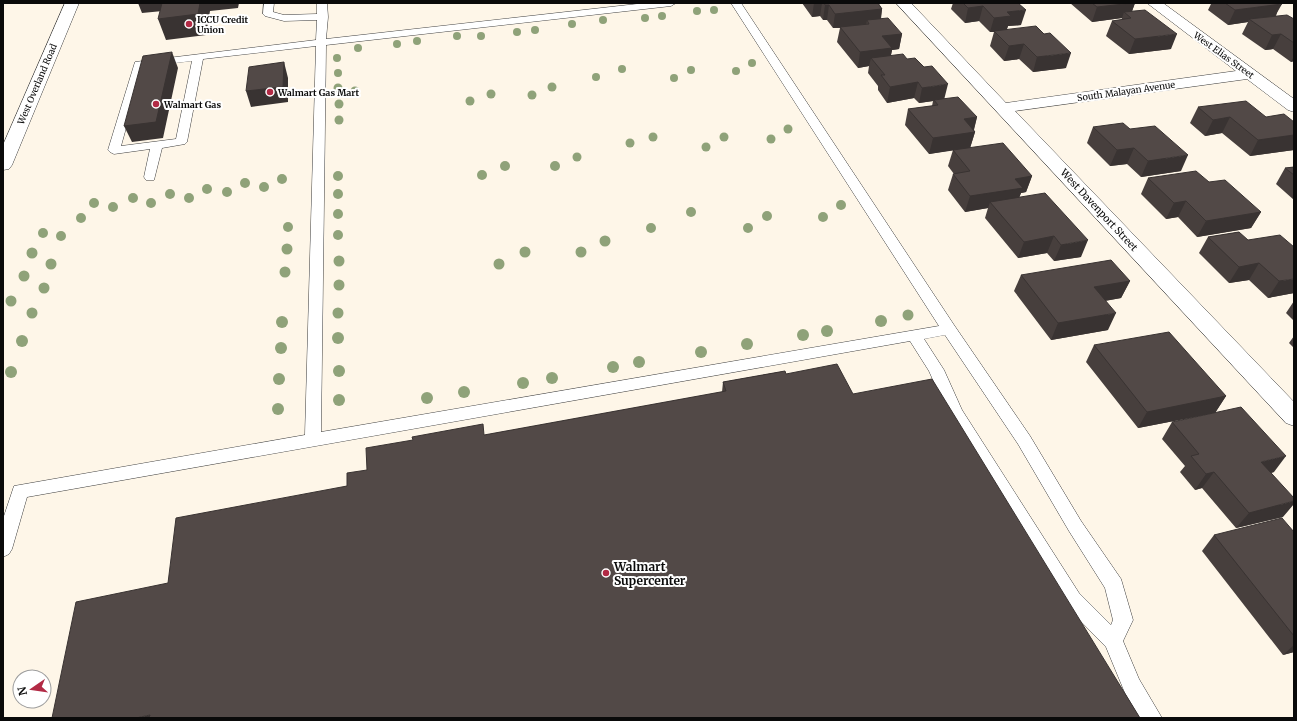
<svg xmlns="http://www.w3.org/2000/svg" width="1297" height="721" viewBox="0 0 1297 721" font-family="Merriweather,serif">
<rect width="100%" height="100%" fill="#fef6e8"/>
<g fill="none" stroke-linecap="round" stroke-linejoin="round">
<defs>
<path id="service" d="M264,3H274L273,12L284,15L317,14V3H327L328,17L326,39L646,3H676L671,6L326,45L321,432L939,326L731,3H741L954,325L1030,436L1081,521L1121,579L1133,620L1123,641L1139,679L1162,718H1140L1125,693L1106,647L1065,605L949,416L929,371L910,341L27,497L12,549L9,554L3,557V519L14,486L305,435L316,46L203,59L187,142L185,144L162,148L154,180H146L144,177L150,149L114,154L110,152L108,150L135,62L316,40L317,20L284,21L265,16L263,14ZM192,61L176,139L121,146L143,67ZM945,335L1018,444L1069,531L1105,588L1113,620L1111,625L1079,593L962,410L944,370L924,339Z"/>
<path id="minor" d="M896,3H911L1006,103L1236,71L1147,3H1163L1294,99V112L1288,110L1247,79L1015,111L1294,402V426L1286,423Z"/>
<path id="tertiary" d="M65,3H79L12,165L9,169L3,170V145Z"/>
</defs>
<use href="#service" stroke="#3d3d3d" stroke-width="1"/>
<use href="#minor" stroke="#3d3d3d" stroke-width="1"/>
<use href="#tertiary" stroke="#3d3d3d" stroke-width="1"/>
<use href="#service" fill="#fff" fill-rule="evenodd"/>
<use href="#minor" fill="#fff" fill-rule="evenodd"/>
<use href="#tertiary" fill="#fff" fill-rule="evenodd"/>
</g>
<g fill="#8fa279">
<circle cx="714" cy="10" r="4"/>
<circle cx="697" cy="11" r="4"/>
<circle cx="662" cy="16" r="4"/>
<circle cx="645" cy="18" r="4"/>
<circle cx="603" cy="20" r="4"/>
<circle cx="572" cy="24" r="4"/>
<circle cx="535" cy="30" r="4"/>
<circle cx="517" cy="32" r="4"/>
<circle cx="457" cy="36" r="4"/>
<circle cx="481" cy="36" r="4"/>
<circle cx="417" cy="41" r="4"/>
<circle cx="397" cy="44" r="4"/>
<circle cx="358" cy="48" r="4"/>
<circle cx="337" cy="58" r="4"/>
<circle cx="752" cy="63" r="4"/>
<circle cx="622" cy="69" r="4"/>
<circle cx="691" cy="70" r="4"/>
<circle cx="736" cy="71" r="4"/>
<circle cx="338" cy="73" r="4"/>
<circle cx="596" cy="77" r="4"/>
<circle cx="674" cy="78" r="4"/>
<circle cx="552" cy="87" r="4.5"/>
<circle cx="338" cy="88" r="4.5"/>
<circle cx="355" cy="91" r="4.5"/>
<circle cx="491" cy="94" r="4.5"/>
<circle cx="532" cy="95" r="4.5"/>
<circle cx="470" cy="101" r="4.5"/>
<circle cx="339" cy="104" r="4.5"/>
<circle cx="339" cy="120" r="4.5"/>
<circle cx="788" cy="129" r="4.5"/>
<circle cx="653" cy="137" r="4.5"/>
<circle cx="724" cy="137" r="4.5"/>
<circle cx="771" cy="139" r="4.5"/>
<circle cx="630" cy="143" r="4.5"/>
<circle cx="706" cy="147" r="4.5"/>
<circle cx="577" cy="157" r="4.5"/>
<circle cx="505" cy="166" r="5"/>
<circle cx="555" cy="166" r="5"/>
<circle cx="482" cy="175" r="5"/>
<circle cx="338" cy="176" r="5"/>
<circle cx="282" cy="179" r="5"/>
<circle cx="245" cy="183" r="5"/>
<circle cx="264" cy="187" r="5"/>
<circle cx="207" cy="189" r="5"/>
<circle cx="227" cy="192" r="5"/>
<circle cx="170" cy="194" r="5"/>
<circle cx="338" cy="194" r="5"/>
<circle cx="133" cy="198" r="5"/>
<circle cx="189" cy="198" r="5"/>
<circle cx="94" cy="203" r="5"/>
<circle cx="151" cy="203" r="5"/>
<circle cx="841" cy="205" r="5"/>
<circle cx="113" cy="207" r="5"/>
<circle cx="691" cy="212" r="5"/>
<circle cx="338" cy="214" r="5"/>
<circle cx="767" cy="216" r="5"/>
<circle cx="823" cy="217" r="5"/>
<circle cx="81" cy="218" r="5"/>
<circle cx="288" cy="227" r="5"/>
<circle cx="651" cy="228" r="5"/>
<circle cx="748" cy="228" r="5"/>
<circle cx="43" cy="233" r="5"/>
<circle cx="338" cy="235" r="5"/>
<circle cx="61" cy="236" r="5"/>
<circle cx="605" cy="241" r="5.5"/>
<circle cx="287" cy="249" r="5.5"/>
<circle cx="525" cy="252" r="5.5"/>
<circle cx="581" cy="252" r="5.5"/>
<circle cx="32" cy="253" r="5.5"/>
<circle cx="339" cy="261" r="5.5"/>
<circle cx="51" cy="264" r="5.5"/>
<circle cx="499" cy="264" r="5.5"/>
<circle cx="285" cy="272" r="5.5"/>
<circle cx="24" cy="276" r="5.5"/>
<circle cx="339" cy="285" r="5.5"/>
<circle cx="44" cy="288" r="5.5"/>
<circle cx="11" cy="301" r="5.5"/>
<circle cx="32" cy="313" r="5.5"/>
<circle cx="338" cy="313" r="5.5"/>
<circle cx="908" cy="315" r="5.5"/>
<circle cx="881" cy="321" r="6"/>
<circle cx="282" cy="322" r="6"/>
<circle cx="827" cy="331" r="6"/>
<circle cx="803" cy="335" r="6"/>
<circle cx="338" cy="338" r="6"/>
<circle cx="22" cy="341" r="6"/>
<circle cx="747" cy="344" r="6"/>
<circle cx="281" cy="348" r="6"/>
<circle cx="701" cy="352" r="6"/>
<circle cx="639" cy="362" r="6"/>
<circle cx="613" cy="367" r="6"/>
<circle cx="339" cy="371" r="6"/>
<circle cx="11" cy="372" r="6"/>
<circle cx="552" cy="378" r="6"/>
<circle cx="279" cy="379" r="6"/>
<circle cx="523" cy="383" r="6"/>
<circle cx="464" cy="392" r="6"/>
<circle cx="427" cy="398" r="6"/>
<circle cx="339" cy="400" r="6"/>
<circle cx="278" cy="409" r="6"/>
</g>
<path fill="#473f3d" d="M802,3H878L882,9L881,19L902,34L899,49L892,50L891,55L945,99L977,117L974,130L975,132L970,148L1032,176L1026,192L1021,193L1019,197L1081,257L1054,261L1047,253L1018,258L985,218L988,208L965,212L948,190L953,174H954L948,166L953,150L929,154L905,125L908,109L932,106L933,101L919,103L914,98L887,103L878,90V86L868,73L869,66L858,68L837,42L840,28H833L827,20H823L820,16L812,17Z
M953,3H1018L1021,25L1008,26L1007,29L1066,68L1033,72L1019,59L1004,61L990,46L994,32H990L979,21L965,23L951,9Z
M1070,3H1135L1132,11L1171,49L1129,54L1106,36L1112,21L1121,20L1122,18L1092,22Z
M1210,3H1280L1276,16L1294,19V61L1291,62L1273,49L1265,50L1242,34L1248,22L1228,25L1208,10L1211,4Z
M1198,107L1266,117L1294,122V150L1250,156L1222,133L1205,136L1190,123Z
M1093,127L1130,129L1181,171L1141,177L1127,164L1110,166L1087,143Z
M1294,167V200L1276,184L1285,168Z
M1148,178L1209,182L1261,212L1251,228L1197,237L1178,217L1166,219L1141,194Z
M1239,232L1294,293L1268,298L1249,280L1229,283L1199,253L1208,237Z
M1021,275L1130,281L1121,298L1105,301L1108,330L1051,340L1014,291Z
M1294,301V321L1286,313Z
M1294,336V348L1289,343Z
M1094,345L1226,396L1215,413L1138,428L1086,362Z
M785,371L168,583L347,486L485,435L722,392L723,382Z
M1172,422L1274,472L1271,473L1283,517L1236,528L1202,488L1195,490L1180,472L1185,466L1162,439Z
M1294,532V652L1283,655L1202,551L1214,535Z"/>
<path fill="#393332" d="M138,3H170L173,10L142,13Z
M200,3H239L238,8L210,11L206,35L166,40L158,19Z
M814,3H822L820,16L812,17Z
M1135,3L1130,17L1124,12L1122,18L1092,22L1097,7Z
M1282,4L1274,18L1249,19L1248,22L1228,25L1235,10Z
M825,5H829L827,20H823Z
M983,6L979,21L965,23L968,8Z
M882,9L880,23L867,20L866,25L833,28L835,14Z
M1026,10L1021,25L1008,26L1006,31H994V32H990L994,18L1007,12Z
M902,34L899,49L892,50L889,64L871,58L869,66L858,68L860,52L882,36Z
M1177,34L1171,49L1129,54L1135,39Z
M1281,34L1273,49L1265,50L1272,35Z
M1024,44L1019,59L1004,61L1009,46Z
M172,52L178,68L163,138L132,142L124,126Z
M1071,53L1066,68L1033,72L1037,57Z
M1294,56V61L1291,62Z
M284,62L288,78V102L251,107L246,91Z
M918,82L914,98L887,103L890,87Z
M948,84L944,100H934L933,101L919,103L922,88Z
M977,117L973,132H975L970,148L929,154L933,138L964,119Z
M1230,117L1222,133L1205,136L1213,120Z
M1294,135V150L1250,156L1258,140Z
M1134,148L1127,164L1110,166L1117,150Z
M1188,155L1181,171L1141,177L1148,161Z
M1032,176L1026,192L1021,193L1017,204L990,202L988,208L965,212L970,196L1015,179Z
M1186,201L1178,217L1166,219L1174,203Z
M1261,212L1251,228L1197,237L1206,221Z
M1054,236L1047,253L1018,258L1024,242Z
M1088,240L1081,257L1054,261L1061,245Z
M1259,263L1249,280L1229,283L1239,267Z
M1294,279V293L1268,298L1279,281Z
M1130,281L1121,298L1086,304L1094,287Z
M1116,313L1108,330L1051,340L1058,323Z
M1226,396L1215,413L1138,428L1147,412Z
M1286,456L1274,472L1249,478L1261,462Z
M1214,472L1202,488L1195,490L1206,474Z
M1294,501V504L1283,517L1236,528L1249,513Z
M1294,645V652L1283,655Z
M150,715L152,718H136Z"/>
<path fill="#524947" stroke="#393332" d="M162,3H200L198,14L158,19Z
M824,3H878L882,9L835,14L829,5H825Z
M963,3H1018L1026,10L1007,12L1011,16L994,18L983,6L968,8Z
M1092,3H1133L1097,7Z
M1225,3H1280L1282,4L1235,10Z
M1145,10L1177,34L1135,39L1112,21L1131,18L1124,12Z
M1287,15L1294,19V43L1281,34L1272,35L1249,19Z
M888,18L902,34L882,36L892,48L860,52L840,27L869,24L867,20Z
M1036,26L1044,34L1050,33L1071,53L1037,57L1024,44L1009,46L994,31Z
M172,52L156,122L124,126L143,56Z
M903,54L907,59L915,58L924,67L932,66L948,84L922,88L918,82L890,87L881,75H885L871,58Z
M284,62L283,87L246,91L249,67Z
M958,97L977,117L964,119L975,132L933,138L908,109L938,105L934,100Z
M1246,101L1266,117L1284,114L1294,122V135L1258,140L1230,117L1213,120L1198,107Z
M1123,123L1130,129L1155,126L1188,155L1148,161L1134,148L1117,150L1093,127Z
M1003,143L1032,176L1015,179L1023,188L970,196L953,174L970,171L953,150Z
M1294,167V175L1285,168Z
M1196,171L1209,182L1225,180L1261,212L1206,221L1186,201L1174,203L1148,178Z
M1045,193L1088,240L1061,245L1054,236L1024,242L990,202Z
M1239,232L1248,240L1280,235L1294,247V279L1279,281L1259,263L1239,267L1208,237Z
M1111,260L1130,281L1094,287L1116,313L1058,323L1021,275Z
M1169,332L1226,396L1147,412L1094,345Z
M837,364L853,394L932,379L1140,718H149L150,715L136,718H52L76,602L168,583L176,518L347,486V473L367,470L366,448L413,440L412,437L483,424L484,435L726,391L723,382L785,371L786,374Z
M1241,407L1286,456L1261,462L1294,498V501L1249,513L1214,472L1206,474L1191,456L1199,454L1172,422Z
M1282,518L1294,532V636L1214,535Z"/>
<g fill="#b22a45" stroke="#fff" stroke-width="1.5">
<circle cx="189" cy="24" r="4"/>
<circle cx="270" cy="92" r="4"/>
<circle cx="156" cy="104" r="4"/>
<circle cx="606" cy="573" r="4"/>
</g>
<g text-anchor="middle" dominant-baseline="central" stroke-width="4" stroke-linejoin="round" paint-order="stroke">
<g font-size="9" font-weight="bold" fill="#0a0a0a" stroke="#fff" text-anchor="start">
<text x="197" y="19">ICCU Credit<tspan x="197" dy="10">Union</tspan></text>
<text x="278" y="92">Walmart Gas Mart</text>
<text x="164" y="104">Walmart Gas</text>
</g>
<g font-size="9" fill="#0a0a0a" stroke="#fff">
<text transform="translate(1224 55) rotate(36)">West Elias Street</text>
<text transform="translate(37 84) rotate(-67)">West Overland Road</text>
<text transform="translate(1126 91) rotate(-8)">South Malayan Avenue</text>
</g>
<g font-size="10" fill="#0a0a0a" stroke="#fff">
<text transform="translate(1099 210) rotate(47)">West Davenport Street</text>
</g>
<g font-size="12" font-weight="bold" fill="#0a0a0a" stroke="#fff" text-anchor="start">
<text x="614" y="566">Walmart<tspan x="614" dy="14">Supercenter</tspan></text>
</g>
</g>
<rect width="1297" height="721" fill="none" stroke="#0a0a0a" stroke-width="8"/>
<g transform="translate(32 689) rotate(257)"><circle r="19" fill="#ffffff" stroke="#9d9d9d"/>
<path d="M0-3L7 15L0 10L-7 15Z" fill="#b22a45"/>
<text y="-6" font-size="11" font-weight="bold" text-anchor="middle" fill="#0a0a0a">N</text>
</g>
</svg>
